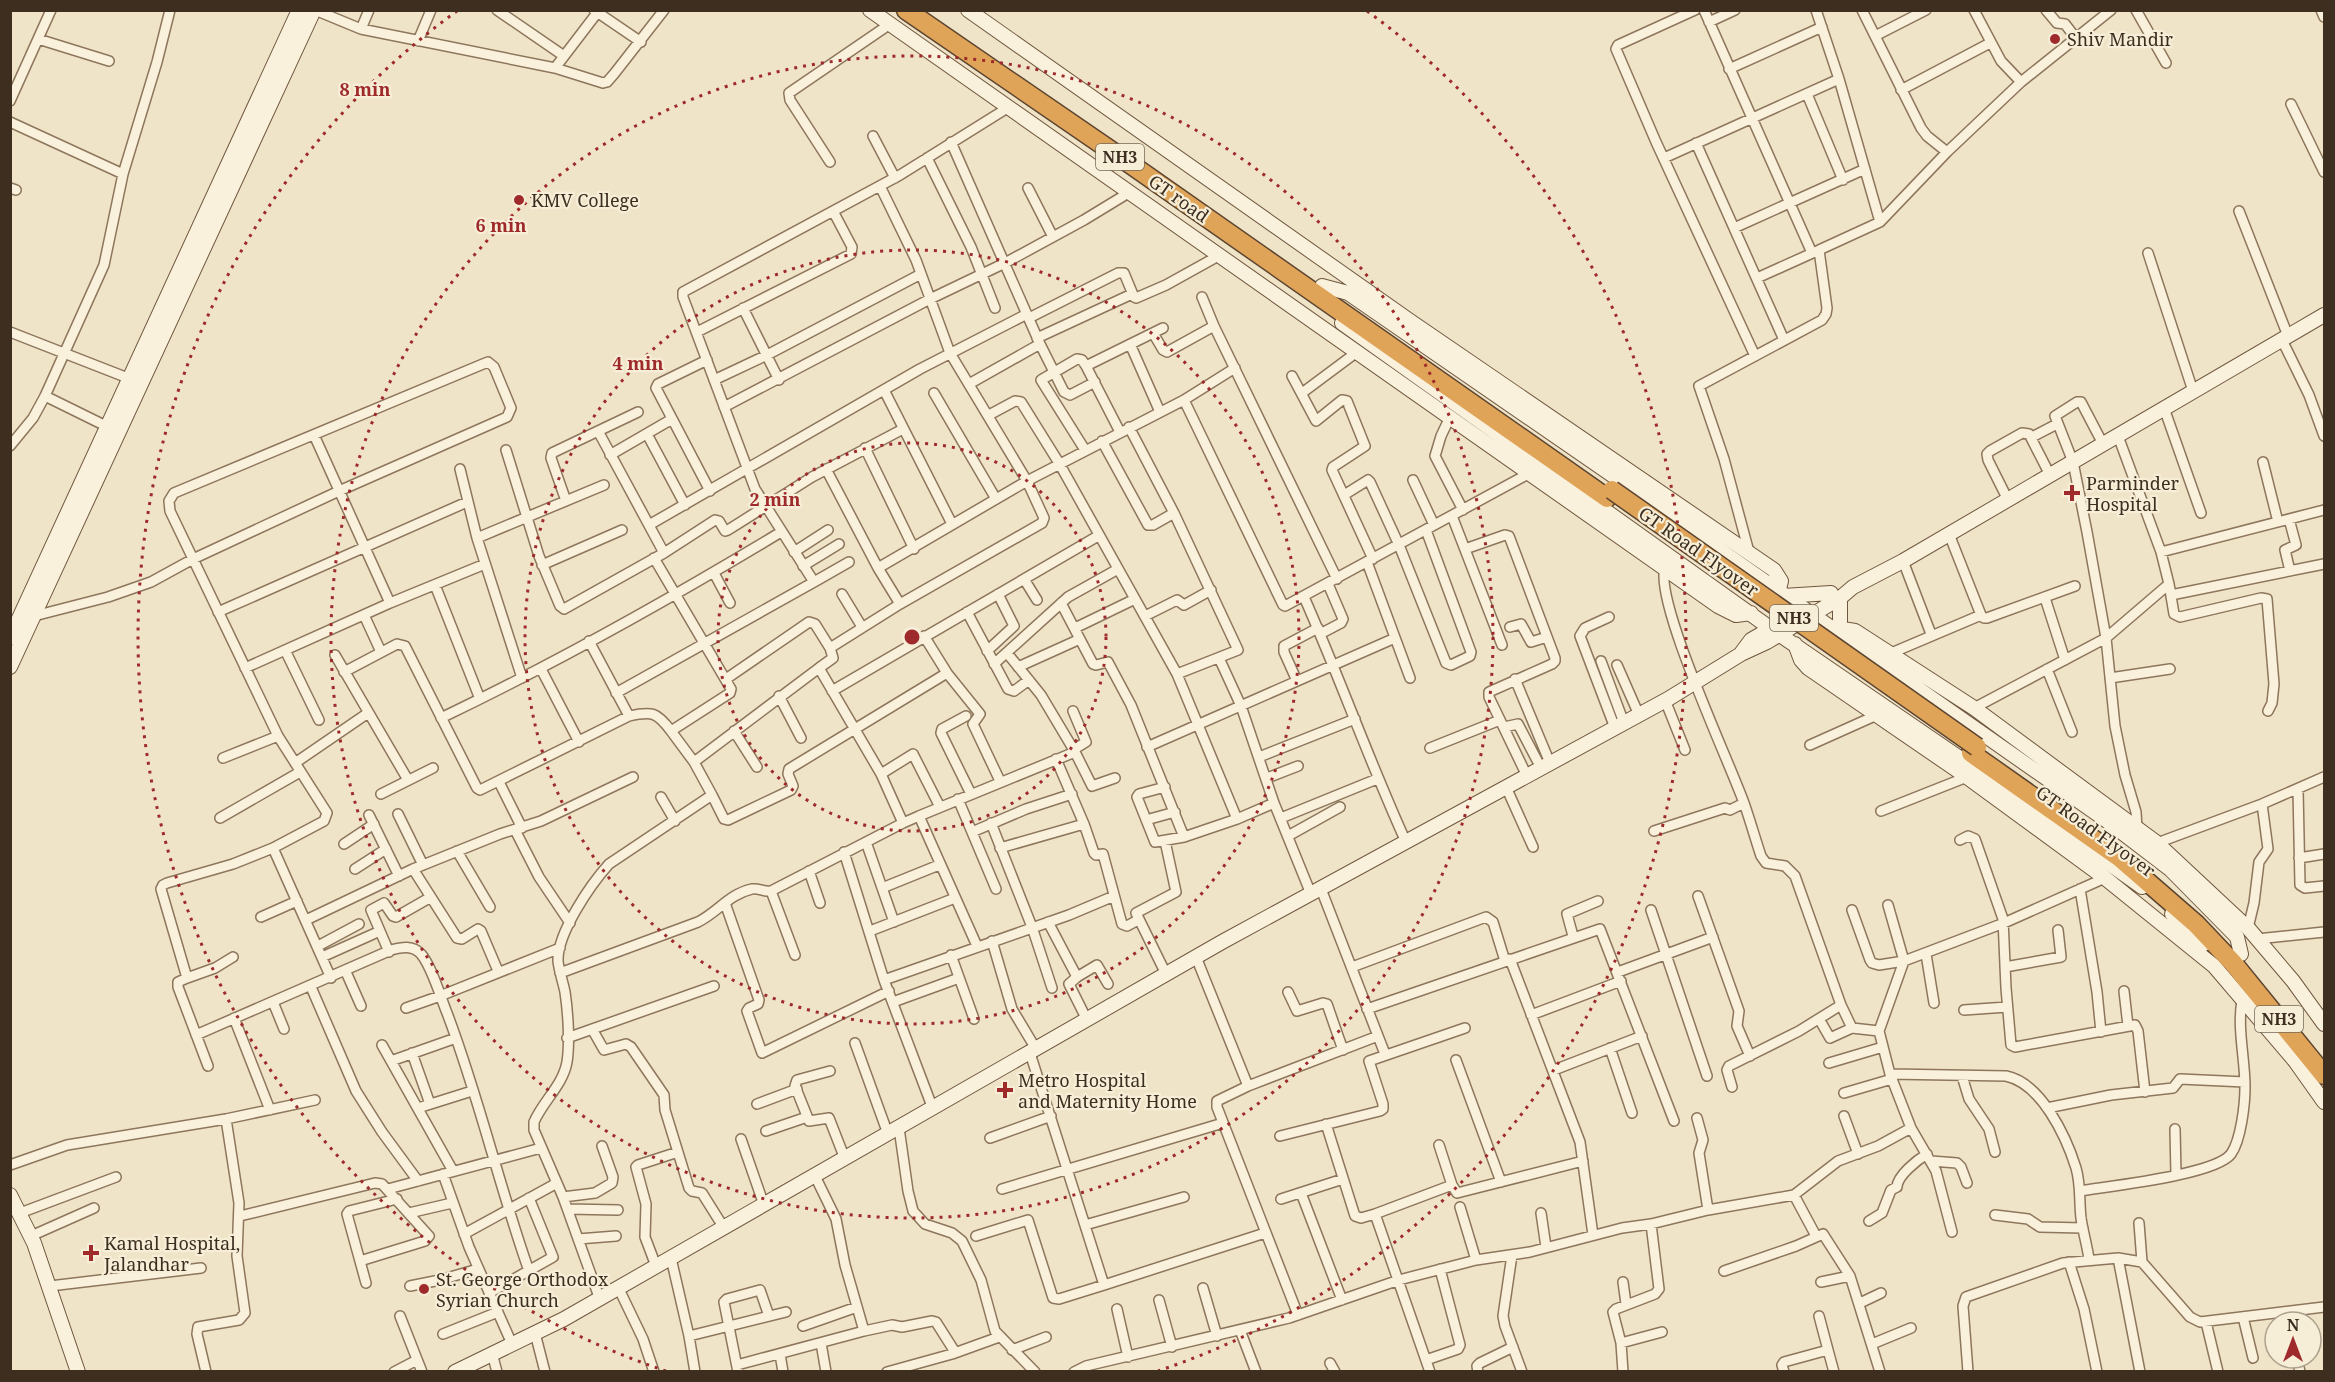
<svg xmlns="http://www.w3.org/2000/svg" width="2335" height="1382" viewBox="0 0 2335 1382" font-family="'Noto Serif',serif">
<rect width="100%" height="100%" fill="#f0e4c8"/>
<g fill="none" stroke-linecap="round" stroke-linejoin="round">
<defs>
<path id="street" d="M315,10L361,29L555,68L603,83L607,82L614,74L664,10
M497,10L564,56
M594,10L641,42
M1695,10L1618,45L1616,49L1656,142L1755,356
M1704,10L1812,253
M1816,10L1839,79L1880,222
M1862,10L1921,128L1927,136L1947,152
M1974,10L2001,61L2021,82
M2046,10L2057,23L2065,24L2075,37
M2136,10L2166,63
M2321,10L2324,17
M1709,22L1735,10
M361,29L369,10
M1875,36L1926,10
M38,39L109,61
M418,41L431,10
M555,68L597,13
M1729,69L1822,27
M1901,90L1990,43
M1807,94L1843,180
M10,101L51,10
M2291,104L2324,172
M10,122L123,174
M873,136L895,178
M951,142L1040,344L1064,392L1070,395L1095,382
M1696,143L1784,340
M927,158L971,247L995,308
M1664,158L1839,79
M830,162L790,100L789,93L890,24
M880,186L916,260L950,353L1027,481L1044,518L1042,523L900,604
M10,188L16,190
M1028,188L1053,237
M2239,211L2288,336
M1734,228L1865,169
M2148,253L2193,391
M1757,278L1817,251
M1202,297L1214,326L1337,579
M743,308L779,380
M1029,318L1118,273H1124L1134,297L1136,298L1166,285L1220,255
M10,332L133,380
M697,332L851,254L852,247L833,211
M1153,333L1163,350L1167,352L1214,326
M1037,338L1132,294
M2282,340L2309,395L2324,436
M1130,344L1160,412
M707,360L658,384L656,388L710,491
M1086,366L1163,328
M1292,376L1316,421L1342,400L1347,401L1365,446L1333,467L1332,470L1373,559
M714,380L767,355L921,274
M969,384L1040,344
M884,390L952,524
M934,393L996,499
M1302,393L1357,352
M45,396L108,427
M1184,400L1283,605L1285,606L1530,473
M724,407L930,299L1005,263L1084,220L1130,192
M2164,408L2201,513
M989,415L1015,401L1021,402L1059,463L1177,674L1237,819L1274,803L1311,894
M1450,417L1441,436L1435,456L1463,510
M1129,427L1174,513L1238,650L1177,674
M598,431L664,553
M647,434L685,505
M314,435L390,603
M2032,437L2057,424
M1102,441L1148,525H1153L1174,513
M2103,444L2081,402H2077L2055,416L2073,462L2087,532L2106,638L2115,726L2125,775L2136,812L2137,829
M10,446L33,418L45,396L104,265L123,174L157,62L170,10
M865,448L914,549
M506,450L539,556L560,606L564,609L664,553L715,520L719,521L725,531L728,530L812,477L903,429
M1085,450L1041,380L1077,359L1082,360L1086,366L1120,432
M610,455L672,419
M2263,462L2278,522
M460,469L477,538L522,678
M826,469L878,568
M1413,480L1434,525
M1344,495L1368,480L1370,482L1399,545L1446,663L1451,665L1470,656L1471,652L1426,530
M2008,500L1988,460L1987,454L1990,451L2022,433L2029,434L2050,475
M566,501L551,458L552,453L638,412
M1452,516L1502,645
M2289,519L2296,545L2285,550L2290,571
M649,525L920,369L1027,314
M1949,534L1981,615
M477,538L604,485
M1465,549L1505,535L1509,536L1555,658V661L1552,664L1489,692V697L1527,776
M794,552L828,530
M1749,552L1724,459L1699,386L1822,320L1826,314L1827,308L1819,250L1880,222L1947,152L2021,82L2111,10
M2161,552L2324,510
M1903,561L1931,634
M1367,562L1410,678
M542,565L622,530
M803,566L839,544
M1665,568C1654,601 1729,761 1744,803C1750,820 1755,838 1761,856L1766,863L1785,866L1795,876L1841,1005L1852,1028
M714,573L730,603
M1024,579L1037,600
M814,582L849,562
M2169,584L2174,614L2180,617L2261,598L2267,599L2274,684L2272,703L2268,711
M435,585L480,699
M842,594L862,627
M2171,595L2324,564
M1304,597C1340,678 1369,761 1406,842
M2045,598L2065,660
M1061,603L1093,664L1096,665L1108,662L1131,705L1184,837
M218,612L467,502
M967,612L1008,689L1014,691L1029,680
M364,615L381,652
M34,616L108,597L151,582L193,559L339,491L507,417L511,408L494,367L488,362L483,364L174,493L169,501L170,511L278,736L327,813L324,821L273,848L331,978
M1145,616L1177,600L1184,605L1211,590
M1609,617L1585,628L1580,636L1615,728
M1510,627L1521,624L1531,642L1547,637
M1075,628L1135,599
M1320,634L1341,623L1343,619L1328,584
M924,636L947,673L980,714L973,724L1000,781
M589,641L629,716
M285,650L319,720
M987,651L1014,626L998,594
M1007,653L1041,695L1075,752L1092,786L1115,778
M1889,654L1981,615L1984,618H1987L2075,586
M335,655L408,780
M1219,658L1241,706L1274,803
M1601,661L1624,723
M994,664L1068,597L1118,569
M1617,665L1639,715
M1018,667L1080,639
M245,668L390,603L485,564
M819,668L833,658L830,648L900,604L878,568L1027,481L1184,400L1235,368
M541,669L579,742
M2047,669L2072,732
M344,672L397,644L405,646L477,788L480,790L629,716C652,711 657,712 671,731L730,693L731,689L654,558
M2110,678L2170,669
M726,679L809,622L815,624L830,648
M1515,679L1550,763
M1297,681L1284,652V646L1318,628
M832,691L1098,536
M616,693L814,582L755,489L683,297V292L900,175L1009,107
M779,696L801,738
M1665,700L1685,750
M1974,708L2106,638L2169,584L2161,552L2118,436
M1073,711L1086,742L1073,750
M966,716L942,729L941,733L971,794
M441,718C558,662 670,599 781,532
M1504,727L1518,724L1541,768
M734,731L757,767
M1810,745L1877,715
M1147,747L1395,638
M1430,748L1500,720
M1259,757L1355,719
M223,758L278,736
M1056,759L1084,824L1094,853L1096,855L1103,854L1122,924L1127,926L1138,920
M694,762L819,668L881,774L903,823L919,816L977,946
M295,763L368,713
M881,774L913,754L940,807
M1267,778L1298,766
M499,782L522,828
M1165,787L1139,794L1137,797L1155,842L1184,837L1237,819
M1506,787L1533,847
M2298,789L2300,885L2305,888L2324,886
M381,794L433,768
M712,795L724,819L728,820L791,790L793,786L788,774L789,769L947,673
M661,797L675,821
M958,799L996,889
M1881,811L1967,777
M398,814L423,865
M369,815L399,876
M919,816L1075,752
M220,818L300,772
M1281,818L1377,779
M1146,820L1175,812
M991,823L1032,927L1052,988
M515,830L539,877L570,923
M1654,831L1725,808L1730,810L1744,803
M972,832L1026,809L1072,794
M1288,836L1340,807
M1960,840L1968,836L1975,839L2003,919L2006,988L2011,1045L2015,1047L2135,1025L2138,1031L2145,1092
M1165,841L1176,892L1136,913L1166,974
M866,842L894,922
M2157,843L2262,804L2324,777
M344,844L374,824
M1000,848L1084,824
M457,851L490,907
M844,852L884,980L933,1109
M2299,858L2324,854
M355,869L386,849
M413,869L457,938L462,939L478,929L481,931L498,971
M809,871L820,903
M882,888L939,865
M1321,889L1385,1054
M2080,889L2097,992L2101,1032
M771,891L795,955
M1698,896L1739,1011L1737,1026L1750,1056
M725,903L759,1000L758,1004L749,1008L747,1011L762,1053L889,991
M1651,910L1707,1076
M1852,910L1870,960L1872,963L1879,965L1904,961L1888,905
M261,917L297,901
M306,920L413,869L500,834L541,821L633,777
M1048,922L1077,977L1069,984L1087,1020
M2248,928L2254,903L2259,862L2268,849L2262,804
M870,931L955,898
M1573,936L1567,914L1598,901
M2257,939L2324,932
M992,941L1012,1009L1036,1049
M318,946L359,924
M389,952L371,910L384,903L393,916L396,917L431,897
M1926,954L1934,1003
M951,955L974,1019
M322,957L380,931
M1196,957L1248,1086
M1510,959L1580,1142L1593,1235
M1352,967L1486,917L1493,922L1505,961
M2005,967L2061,957L2058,930
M346,972L361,1006
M1618,972L1713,937
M560,973L698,922C718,912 729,894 752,889C759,888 764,892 771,891L903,823
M1077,977L1097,965L1108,984
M187,978L215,968L233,957
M884,980L1069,915L1114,896
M311,987L356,1091L382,1132L418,1181
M2124,991L2128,1026
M1288,992L1297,1011L1323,1003L1327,1004L1343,1050
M273,1002L284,1029
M893,1002L959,978
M406,1008L440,996L560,948
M1367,1009L1600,929L1674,1121
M1964,1010L2007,1007
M1531,1015L1621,981
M234,1018L270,1110
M1822,1024L1830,1038L1852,1028L1879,1031
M592,1029L604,1050L626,1044L631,1047L664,1095L665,1110L689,1188L692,1191L702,1193L724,1228
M196,1035L391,950C402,947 413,945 421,954C432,967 440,996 447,1013C479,1097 499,1186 529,1271
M567,1038L714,986
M855,1043L888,1134
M382,1045L453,1171
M1610,1048L1632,1113
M412,1053L430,1104
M1030,1053L1104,1285L1265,1233
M1456,1060L1501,1182
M391,1061L456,1038
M1829,1063L1883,1047
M208,1066L178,987V982L187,978L161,889L163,885L167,883L233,864L273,848
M1554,1070L1642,1036
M830,1071L797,1080L795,1086L809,1121L829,1118L845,1159
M1890,1074L2006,1076C2041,1083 2066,1136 2076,1168C2081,1185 2079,1201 2081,1218C2083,1232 2087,1245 2089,1259
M1962,1076L1969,1099L1989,1129L1995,1152
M1732,1087L1727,1070L1729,1066L1799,1031L1841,1005
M1844,1093L1892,1079
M757,1104L797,1089
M418,1108L472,1091
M2047,1108L2111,1095L2173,1088L2180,1079L2245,1082
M1844,1116L1858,1154
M1697,1118L1703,1140L1699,1153L1708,1210
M1326,1124L1355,1216L1361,1218L1375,1214
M899,1128L908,1191L913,1211L925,1224L952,1233L962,1241L981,1280L995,1331L1035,1372
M1911,1128L1936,1171L1952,1232
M2175,1129L2176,1175
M766,1131L807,1117
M1280,1136L1380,1111L1383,1109V1104L1369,1061L1465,1028
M990,1138L1051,1116
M741,1139L764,1205
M1439,1145L1452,1185L1457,1193L1583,1161
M1931,1161L1957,1163L1961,1167L1967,1183
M10,1165L67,1145L226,1119L315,1100
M443,1174L469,1247L512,1344
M815,1176L836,1219L845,1265L864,1331
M388,1189L541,1148
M1002,1189L1223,1123
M2080,1191C2109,1186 2215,1175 2231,1154C2241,1140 2245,1104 2245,1087C2245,1058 2237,1029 2242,1000
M1301,1193L1342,1300
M1794,1195L1816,1236
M563,1197L595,1193L612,1183L613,1177L602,1146
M1281,1199L1343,1179
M1460,1207L1476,1260
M568,1209L618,1210
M20,1213L116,1177
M409,1213L452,1203
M1541,1213L1546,1247
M1995,1215L2028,1219L2040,1227L2083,1228
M240,1216L375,1183L382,1184L429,1236L425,1241L360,1261
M1869,1221L1882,1213L1891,1190L1897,1187C1897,1176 1917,1160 1927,1154
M2139,1223L2142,1262
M1085,1225L1184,1197
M464,1234L557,1183
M31,1236L94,1208
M976,1236L1028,1220L1053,1298L1059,1299L1104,1285
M578,1239L616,1236
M1512,1255L1503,1316L1505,1326L1522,1372
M671,1258L689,1336L695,1372
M2118,1258L2140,1372
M2069,1262L2084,1309L2097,1372
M656,1266L645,1237L646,1204L636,1167L638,1165L678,1152
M1724,1271L1796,1246L1823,1234L1850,1276L1821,1282
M1850,1276L1880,1372
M1623,1282L1626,1304
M366,1283L347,1214L349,1211L397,1199
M50,1286L201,1268
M410,1286L440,1280L478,1269
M618,1287L643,1339L654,1372
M1203,1288L1217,1336
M489,1293L553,1257L529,1198
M599,1297L563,1197L534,1130V1122C543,1101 563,1085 567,1062C570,1043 568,1012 565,992C563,982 559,971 558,961C557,933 591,884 609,864L712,795L694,762L671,731
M1159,1300L1172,1347
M1860,1303L1881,1293
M1117,1309L1128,1357
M1298,1315L1217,1107V1101L1248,1086L1378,1036
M400,1316L422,1372
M2243,1317L2253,1358
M2206,1322L2218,1372
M803,1326L857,1307
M1240,1330L1256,1372
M535,1333L545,1372
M443,1334L498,1312
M689,1336L786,1312
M821,1343L826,1372
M1621,1343L1662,1332
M1872,1344L1911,1328
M1012,1350L1046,1337
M1828,1350L1834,1372
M492,1353L497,1372
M780,1354L783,1372
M2297,1358L2300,1372
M1426,1360L1458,1349L1460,1345L1440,1269
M1330,1363L1335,1372
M737,1365L864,1331L892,1325L902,1327L932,1321L936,1322L955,1352
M206,1372L197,1334L198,1327L239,1320L245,1313L237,1256L239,1203L226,1119
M394,1372L417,1360
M738,1372L724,1302L727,1299L760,1290L769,1316
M887,1372L952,1354L999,1337
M1074,1372L1086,1366L1289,1318L1399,1280L1476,1260L1530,1252L1622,1228L1651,1224L1708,1210L1794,1195L1838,1161L1878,1146L1911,1128L1890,1074L1879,1031L1904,961L2004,923L2105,878
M1430,1372L1375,1214L1452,1185
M1478,1372L1477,1366L1480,1363L1513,1347
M1623,1372L1621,1343L1613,1312L1616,1309L1655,1294L1659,1289L1651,1224
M1784,1372L1782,1365L1784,1362L1828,1350L1819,1316
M1968,1372L1963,1306L1966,1297L2063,1263L2118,1258L2142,1262L2190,1317L2200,1322L2324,1307"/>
<path id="secondary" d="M870,10L1718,606L1736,615L1751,613
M968,10L1410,321L1774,570L1781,581L1778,593
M1322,286L1348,293L1670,515L2103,818L2171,870L2237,937L2241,954
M1342,323L1780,635L2002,787L2142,887
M1783,596L1831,593
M1830,627L1855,631L1974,708L2157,843L2248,928L2293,981L2324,1024
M1840,628V598
M10,638L299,10
M1795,644L1801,660L1808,668L1967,777L2105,878L2214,966L2295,1061L2324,1102
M1742,652L1751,640L1799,612
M10,667L314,10
M2172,914L2204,944
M10,1195L34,1243L78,1372
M455,1372L564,1319L1222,942L1668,699L1741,654L1767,642L1840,598L1853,587L1903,561L2324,315"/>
<path id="highway" d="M906,10L1126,161L1607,498
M1971,753L2120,858L2196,924L2233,963L2324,1075"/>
</defs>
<use href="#street" stroke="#8d765c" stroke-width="12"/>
<use href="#secondary" stroke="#6f573f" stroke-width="16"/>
<use href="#highway" stroke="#5b4430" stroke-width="21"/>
<use href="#street" stroke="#faf1dc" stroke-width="9"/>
<use href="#secondary" stroke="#faf1dc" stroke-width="14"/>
<use href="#highway" stroke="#e0a458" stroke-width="18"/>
<defs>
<path id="highway-bridge" d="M1612,490L1977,747"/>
</defs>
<use href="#highway-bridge" stroke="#5b4430" stroke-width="21" stroke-linecap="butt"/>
<use href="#highway-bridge" stroke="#e0a458" stroke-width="18"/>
</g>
<g fill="none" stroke="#9e2a2b" stroke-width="3" stroke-dasharray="3 6">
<circle cx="912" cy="637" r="194"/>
<circle cx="912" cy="637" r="387"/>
<circle cx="912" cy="637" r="581"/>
<path d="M666 1371A774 774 0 0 1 457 11M1367 11A774 774 0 0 1 1158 1371"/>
</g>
<g fill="#9e2a2b" stroke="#f7eed8" stroke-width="2">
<circle cx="2055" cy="39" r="6"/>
<circle cx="519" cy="200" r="6"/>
<path d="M2069 484h6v6h6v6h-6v6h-6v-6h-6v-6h6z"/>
<path d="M1002 1081h6v6h6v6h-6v6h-6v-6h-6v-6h6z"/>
<path d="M88 1244h6v6h6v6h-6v6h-6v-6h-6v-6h6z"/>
<circle cx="424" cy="1289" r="6"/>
</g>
<g text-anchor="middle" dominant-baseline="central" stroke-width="4.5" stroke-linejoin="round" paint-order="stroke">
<g fill="#f7eed8" stroke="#756857" stroke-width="1.5">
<rect x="1096" y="144" width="48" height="26" rx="4.5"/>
<rect x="1770" y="605" width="48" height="26" rx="4.5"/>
<rect x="2255" y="1006" width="48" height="26" rx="4.5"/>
</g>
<g font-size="16" font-weight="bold" fill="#3d2e20">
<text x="1120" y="157">NH3</text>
<text x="1794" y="618">NH3</text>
<text x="2279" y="1019">NH3</text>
</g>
<g font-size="18" fill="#3d2e20" stroke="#f7eed8" text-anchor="start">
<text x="2067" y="39">Shiv Mandir</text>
<text x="531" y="200">KMV College</text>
<text x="2086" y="483">Parminder<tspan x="2086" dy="21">Hospital</tspan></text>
<text x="1018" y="1080">Metro Hospital<tspan x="1018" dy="21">and Maternity Home</tspan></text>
<text x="104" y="1243">Kamal Hospital,<tspan x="104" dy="21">Jalandhar</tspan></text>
<text x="436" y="1279">St. George Orthodox<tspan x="436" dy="21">Syrian Church</tspan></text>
</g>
<g font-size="18" fill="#3d2e20" stroke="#f7eed8">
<text transform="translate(1179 198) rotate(35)">GT road</text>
<text transform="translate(1699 551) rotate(35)">GT Road Flyover</text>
<text transform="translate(2096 831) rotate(36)">GT Road Flyover</text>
</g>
</g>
<circle cx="912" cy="637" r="9" fill="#9e2a2b" stroke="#f7eed8" stroke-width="3"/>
<g font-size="18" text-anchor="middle" font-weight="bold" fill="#9e2a2b" stroke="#f7eed8" stroke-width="4.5" stroke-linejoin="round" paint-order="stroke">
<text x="365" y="96">8 min</text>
<text x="501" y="232">6 min</text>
<text x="638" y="370">4 min</text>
<text x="775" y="506">2 min</text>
</g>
<rect width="2335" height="1382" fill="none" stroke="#3d2e20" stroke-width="24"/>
<g transform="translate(2293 1340)"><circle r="28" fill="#f7eed8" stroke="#ada18e" stroke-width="1.5"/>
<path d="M0-4.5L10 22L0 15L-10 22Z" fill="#9e2a2b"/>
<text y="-9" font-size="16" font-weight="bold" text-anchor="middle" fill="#3d2e20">N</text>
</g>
</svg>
